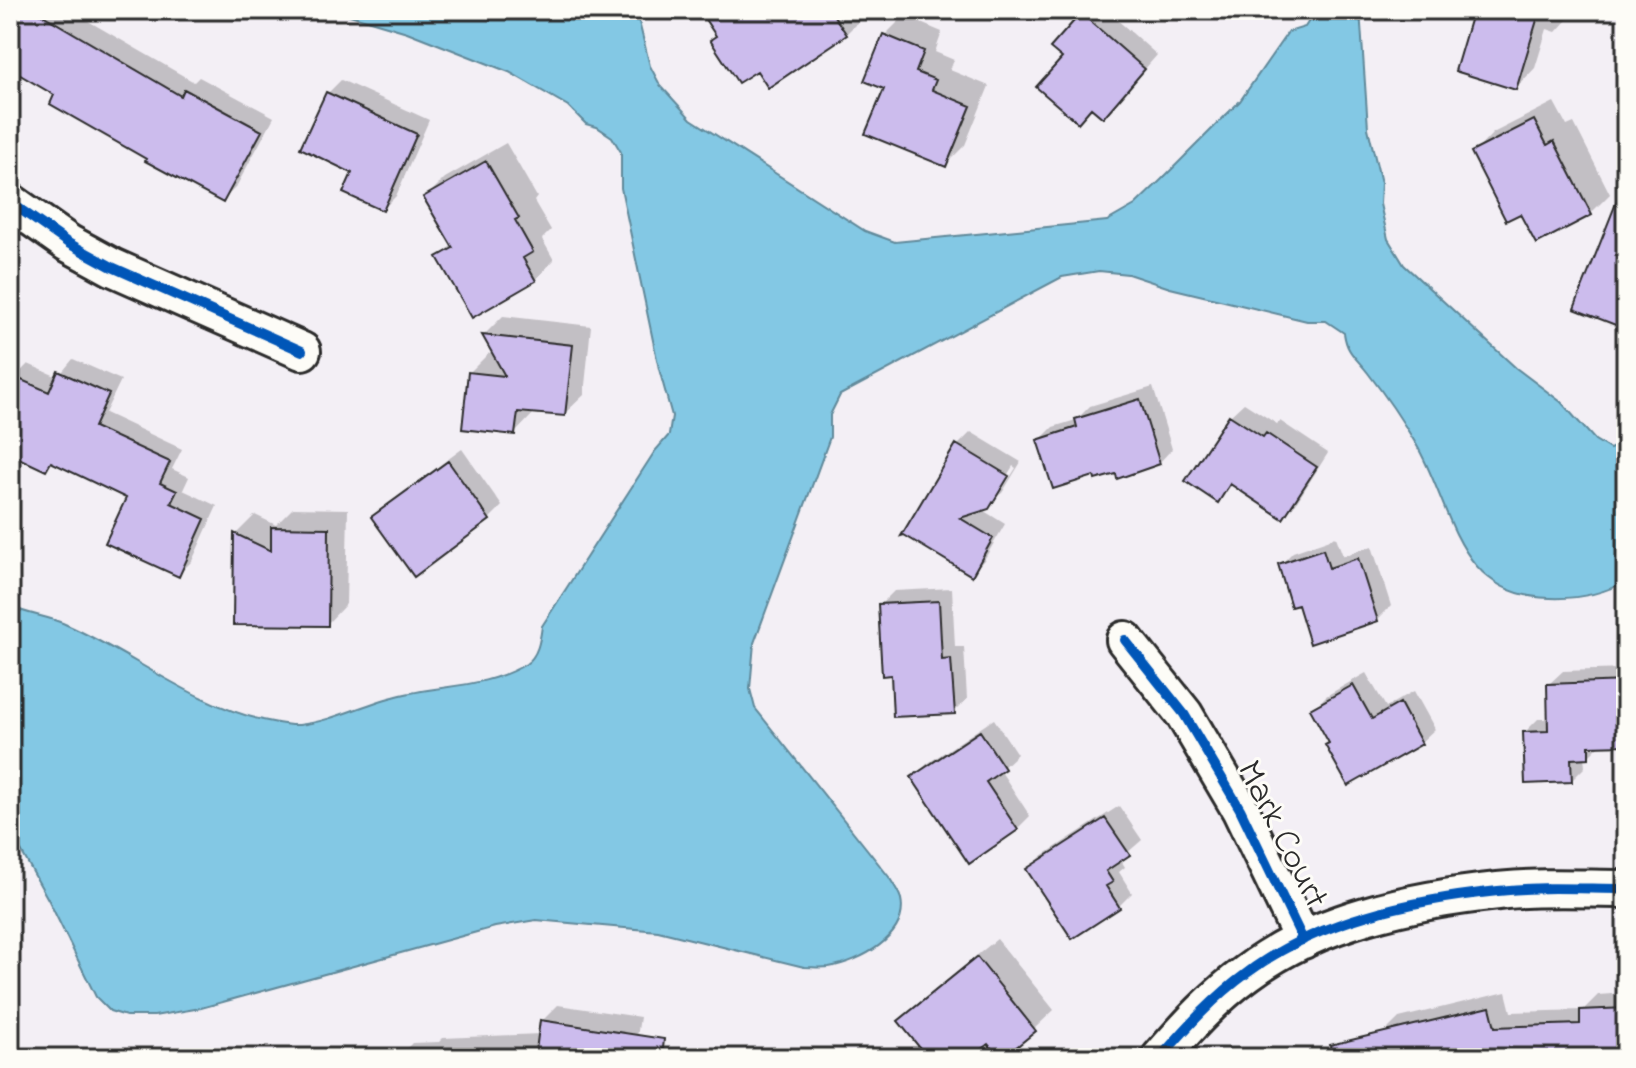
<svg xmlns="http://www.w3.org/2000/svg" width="1636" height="1068" viewBox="0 0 1636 1068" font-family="'Indie Flower',sans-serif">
<rect width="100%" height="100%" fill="#f3eff5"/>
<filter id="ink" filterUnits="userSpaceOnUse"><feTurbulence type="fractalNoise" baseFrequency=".0125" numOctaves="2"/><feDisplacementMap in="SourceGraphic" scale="16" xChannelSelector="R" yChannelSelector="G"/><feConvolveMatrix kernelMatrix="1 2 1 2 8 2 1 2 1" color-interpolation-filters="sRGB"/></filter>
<g filter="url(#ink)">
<path fill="#83c8e4" stroke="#60899a" stroke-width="2" d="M333,10H636L650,66L660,85L691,119L865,231L895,242L1107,221L1135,205L1161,180L1240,101L1288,32L1305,27L1316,10H1360L1368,128L1381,183L1380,204L1388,239L1404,265L1516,368L1561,402L1595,440L1610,449L1626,441V581C1603,594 1576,599 1550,598C1456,596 1453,508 1416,444C1402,420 1385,395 1368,373C1356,357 1347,354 1344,333L1326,321H1307L1170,288L1128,274L1099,271L1062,277L840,395L830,415V437L754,643L750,689L755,708L889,877C893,884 899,892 901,899C909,937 859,962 829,967C821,968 812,967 804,967L658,931L536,920L495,927L201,1008L154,1016H126L110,1011L96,997L49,901L10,831V606C28,615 49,616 67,625C130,653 197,706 263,720C274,722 288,726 299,725C333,721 364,704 397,696C440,685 487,688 526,664C538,656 540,640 542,626L655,451L669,435L672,416L659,369L621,188V152L612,137L597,127L586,124L568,106L509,72L407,32Z"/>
<path fill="#0003" d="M10,10H69L194,82L199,77L274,117L236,187L223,200L57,94L10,46Z
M701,10H863L866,14L846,34L757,68L717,35Z
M1087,10H1106L1157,55L1116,102L1053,48Z
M1154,10H1174L1168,15Z
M1181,10H1203L1197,16Z
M1476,10H1576L1556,32L1547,29L1535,68L1516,88Z
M904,16L942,32L935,52L954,60L950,70L989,86L965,145L945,165L886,88L884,36Z
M341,80L429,120L396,196L383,209L355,172L328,93Z
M1554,102L1567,126L1574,123L1610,194L1591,213L1521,211L1474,153L1493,133Z
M506,143L537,197L534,201L551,230L542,239L554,260L535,280L440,257L453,244L426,197L445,178Z
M503,316L591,326L584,395L564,414L534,413L515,433L470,372L489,353H494L484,335Z
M73,359L121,380L105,413L182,449L172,469L189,477L183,490L217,506L192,561L178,575L128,497L54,461L46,468L10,452V387L15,377L28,364L58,377Z
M1153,387L1172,449L1159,463L1095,474L1039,441L1053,427L1076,420L1090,406Z
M1244,403L1277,424L1280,421L1328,453L1296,503L1282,517L1233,484L1218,500L1230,416Z
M971,432L1021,462L1002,493L999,495L1016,468L1013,466L993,498H996L988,507L981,509L1005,524L984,560L971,573L905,533L958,445Z
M462,449L502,506L489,519L414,574L373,517L387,504Z
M293,508L348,509L346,604L327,624L236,534L255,515L276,525Z
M1336,537L1343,556L1372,546L1391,606L1377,620L1299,603L1280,565L1293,552Z
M952,588L955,647H964L967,699L954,712L893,673L880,605L894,591Z
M1626,669V743L1601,744L1588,757H1584L1585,767L1572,780L1525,732L1538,719H1550L1549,684L1563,671Z
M1366,673L1386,707L1414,691L1435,729L1421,742L1349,783L1313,710L1326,696Z
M994,719L1017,754L1000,770L1030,816L1017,829L914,777L927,764Z
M1119,806L1142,840L1120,859L1125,867L1119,872L1132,893L1119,906L1073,936L1028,869L1042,856Z
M997,939L1054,1010L1034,1029L988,1041L949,1058H931L901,1021L920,1002Z
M1506,992L1511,1012L1583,1010L1598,995L1626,993V1058H1389L1383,1034L1399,1018Z
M558,1005L640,1017L634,1058H397L412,1043L439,1042L443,1038L540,1034L542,1021Z
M719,1053L745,1058H713Z"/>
<path fill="#ccbced" stroke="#2b2b2b" stroke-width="2" d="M10,10H34L181,96L184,89L262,131L223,203L145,161L146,159L50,104L54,95L10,69Z
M699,10H830L847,35L768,88L757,71L738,83L710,40L716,36Z
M1473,10H1540L1516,90L1455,71Z
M1081,13L1145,69L1103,118L1091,108L1078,123L1036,87L1062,58L1050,48Z
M883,34L924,51L916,72L936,80L932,90L971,106L946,167L865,134L884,89L864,81Z
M326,92L417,134L383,211L343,193L352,173L300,148Z
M1534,120L1547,145L1554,141L1592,215L1536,244L1520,214L1506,221L1471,152Z
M486,161L519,218L515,220L533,252L523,258L536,281L472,318L437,257L453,248L423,197Z
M1624,183H1626V329L1574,309Z
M482,335L573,345L565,416L518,412L515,435L462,429L468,372L505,376Z
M58,371L109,394L94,427L170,462L160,483L177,491L171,503L205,519L179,577L105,543L126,498L51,462L46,471L10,454V375L49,392Z
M1140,399L1160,464L1117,479L1116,474L1095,480L1094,476L1053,489L1037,440L1077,427L1075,419Z
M1229,415L1263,437L1266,433L1317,467L1283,519L1230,484L1218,503L1185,481Z
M956,444L1009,476L989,509L960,518L993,538L972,576L904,535L901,536Z
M448,461L490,520L414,577L371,517Z
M271,527L329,528L328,626L233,625L234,533L271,551Z
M1323,549L1329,568L1358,558L1378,621L1310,644L1298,605L1291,607L1278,564Z
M939,601L942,660L951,659L955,714L893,717L891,675L882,676L878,604Z
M1626,681V745L1589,746V758L1571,759L1572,782L1525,784L1523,732L1548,731L1547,684Z
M1353,685L1372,719L1400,703L1422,744L1348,786L1325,745L1329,743L1310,709Z
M980,731L1005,769L986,782L1018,830L969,864L911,777Z
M1105,818L1130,855L1106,871L1113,882L1106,886L1120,908L1072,939L1026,869Z
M977,957L1036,1031L1003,1058H1000L988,1044L970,1058H928L898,1021Z
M1490,1007L1495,1027L1580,1024V1010L1626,1008V1058H1332L1330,1045Z
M540,1020L664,1039L662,1058H535Z"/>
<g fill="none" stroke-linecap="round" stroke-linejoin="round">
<defs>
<path id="minor" d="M10,202L68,243L112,267L302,351
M1125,640L1184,714L1240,809L1303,940
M1160,1058C1187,1027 1214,997 1247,973C1317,920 1413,900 1498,891C1540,886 1584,889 1626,889"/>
</defs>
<use href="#minor" stroke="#2b2b2b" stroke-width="42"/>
<use href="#minor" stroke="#fdfcf7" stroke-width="36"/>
<defs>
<path id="cycleway" d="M10,202L68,243L112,267L302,351
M1125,640L1184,714L1240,809L1303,940
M1160,1058C1187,1027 1214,997 1247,973C1317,920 1413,900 1498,891C1540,886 1584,889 1626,889"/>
</defs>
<use href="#cycleway" stroke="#fdfcf7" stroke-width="15"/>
<use href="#cycleway" stroke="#0057b8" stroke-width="10"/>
</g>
</g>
<g text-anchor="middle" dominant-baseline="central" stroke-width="6" stroke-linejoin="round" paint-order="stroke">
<g font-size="36" fill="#2b2b2b" stroke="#fdfcf7">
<text transform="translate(1281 835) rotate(63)">Mark Court</text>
</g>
</g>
<rect width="1636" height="1068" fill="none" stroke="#fdfcf7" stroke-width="40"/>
<rect x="20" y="20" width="1596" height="1028" fill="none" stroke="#2b2b2b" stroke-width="3" filter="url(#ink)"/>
</svg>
